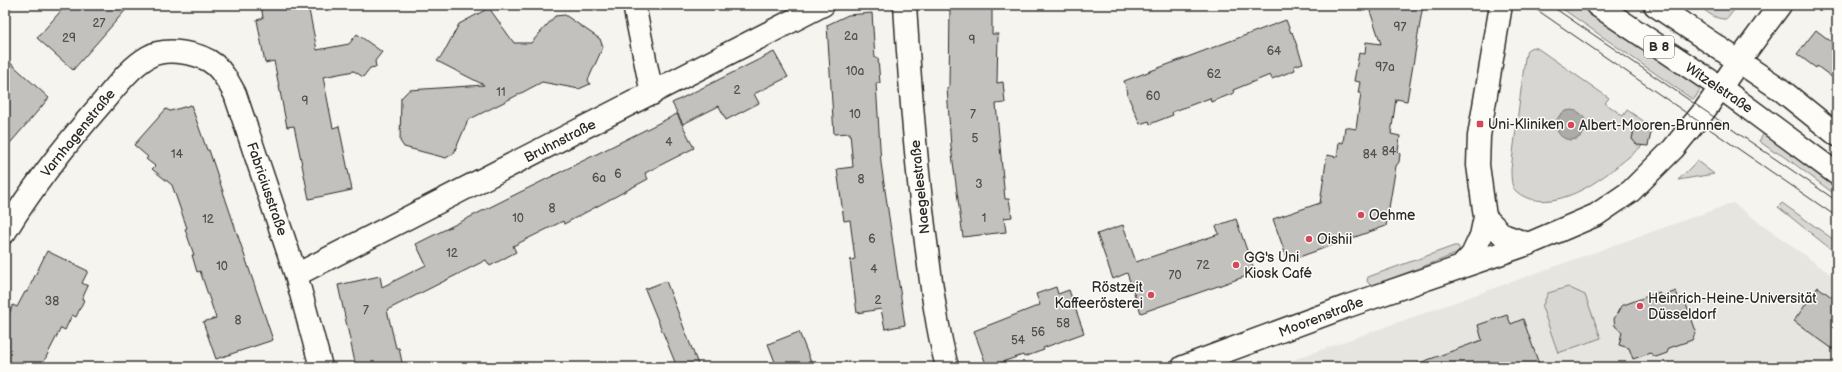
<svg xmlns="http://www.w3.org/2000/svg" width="1842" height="372" viewBox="0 0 1842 372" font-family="'Balsamiq Sans',sans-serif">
<rect width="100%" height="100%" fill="#f5f4ef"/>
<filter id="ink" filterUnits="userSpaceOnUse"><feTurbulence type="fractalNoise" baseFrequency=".025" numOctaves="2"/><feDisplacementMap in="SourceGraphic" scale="8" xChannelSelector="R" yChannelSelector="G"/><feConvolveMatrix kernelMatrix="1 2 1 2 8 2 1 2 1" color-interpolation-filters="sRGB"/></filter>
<g filter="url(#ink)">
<path fill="#e6e5e0" d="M1733,203L1837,279V367H1273Z"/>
<path fill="#d7d6d2" stroke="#81807e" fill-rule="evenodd" d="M1557,5H1585L1699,84L1701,88L1695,98L1692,99Z
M1698,5H1738L1727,19C1715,20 1707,12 1698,5Z
M1532,47L1537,48L1609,98L1605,103L1623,116L1627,110L1648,124L1647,127L1637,128L1633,133V140L1642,146C1613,170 1570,209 1530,199C1524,197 1516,193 1513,187C1511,182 1511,174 1511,169L1525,58L1527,50ZM1566,111L1584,133L1577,139L1565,138L1559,132V116Z
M1764,133L1837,188V196L1780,153L1774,152L1759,141Z
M1697,161L1714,174L1678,180Z
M1782,203L1837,242V254L1778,207Z
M1454,246H1458L1460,250L1456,254L1377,284L1370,285L1367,281L1368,277Z
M1568,287L1585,295L1601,338L1558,353L1542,307L1548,293Z"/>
<path fill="#adaca9" stroke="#797877" d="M1556 125a15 15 0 1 1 30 0a15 15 0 1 1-30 0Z"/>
<path fill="#c2c1be" stroke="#2b2b2b" d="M66,5H130L73,70L37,38Z
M261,5H308L317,50L349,44L357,34L382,52L375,61L376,67L370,68L363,77L354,71L323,77L333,128L339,126L352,190L309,199L294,126L287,127L274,61L265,63L257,20L263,18Z
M950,5H992V34H998L997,83L1003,82L1005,103L996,104L1005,199H1009L1012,217L1004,218L1006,232L963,237L951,147L947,88L949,87Z
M1368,5H1423L1407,101L1396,99L1391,134L1400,136L1398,152L1400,154L1399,162L1396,166L1386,226L1288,261L1273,219L1320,203L1327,155L1337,157L1339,142L1343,143L1345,127L1356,129L1361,93H1358L1360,82L1354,81L1359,53L1365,54L1366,42L1381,44Z
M489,8L514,43H531L555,16L565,15L600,39L603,47L588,80L590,84L579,89L542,82L510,99L468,120L454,153L446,158L404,147L400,141L401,98L409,90L484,85L437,61L443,54L459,24Z
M872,13L875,58H878L880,83H876L881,163L905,325L885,329L881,309L857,313L850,260L855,259L850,220L844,221L837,169L853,167L850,133L834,134L827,25L848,15Z
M1286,20L1291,33L1292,32L1303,63L1294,66L1295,70L1272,79L1270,75L1233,90L1234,93L1211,102L1210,98L1172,112L1173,115L1150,124L1149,121L1140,124L1127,94L1128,93L1124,81Z
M1816,30L1837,46V81L1817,66L1816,68L1797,54Z
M774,52L788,77L754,94L759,103L726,120L719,106L683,124L672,103Z
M5,58L49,98L5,149Z
M191,105L207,150H209L273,340L216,359L203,322L216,318L200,271L197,272L192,255H194L185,229L187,228L172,185L152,169L155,166L146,159L148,157L134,145L166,109L170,111Z
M677,114L694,148L645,173L648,179L564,224L563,221L513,246L516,252L490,266L486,260L387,310L396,348H399L403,367H356L338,285L380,276L382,287L426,265L416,244Z
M1643,126L1651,133L1648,146L1637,145L1632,139L1634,130Z
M1236,219L1255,273L1141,313L1127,273L1113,279L1097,234L1123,225L1136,262L1219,234L1216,226Z
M47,251L88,271L82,283L88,286L82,299L84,300L76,317L72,315L65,330L61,328L41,367H5V322L13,305L17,307L25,292H27Z
M666,281L699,367H677L645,289Z
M1056,287L1058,294L1069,290L1084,333L1043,348L1044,350L1024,357L1023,355L987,367L974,331L1040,305L1036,294Z
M1818,287L1837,301V352L1794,321Z
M1676,291L1679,300L1684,299L1696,331L1692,340L1669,348L1667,353L1656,357L1650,353L1633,359L1629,348L1619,345L1622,332L1615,326L1614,319L1621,306L1659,292L1661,297Z
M1507,315L1511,324L1523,319L1540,367H1414V365L1482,340L1478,325Z
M799,332L813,367H777L768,344Z"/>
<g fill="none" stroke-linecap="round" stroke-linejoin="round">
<defs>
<path id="minor" d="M634,5L652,94
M905,5C910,87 916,169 927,250C932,290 937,328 947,367
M1739,61L1780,5
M5,232C33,186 66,144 101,104C115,88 129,68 148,57C165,47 200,52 215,65C224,73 229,83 235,94L296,275L321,367
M296,275L823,5"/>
<path id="tertiary" d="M1485,217L1503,235L1528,244
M1460,268L1472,255L1481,236L1485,217L1478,165L1479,136L1501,5
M1183,367L1348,306L1528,244L1596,215L1631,191L1673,149L1704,111L1739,61"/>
<path id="primary" d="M1597,5L1721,88L1837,174
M1655,5L1780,89L1837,135"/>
</defs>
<use href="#minor" stroke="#2b2b2b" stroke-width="25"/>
<use href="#tertiary" stroke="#2b2b2b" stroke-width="25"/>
<use href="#primary" stroke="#2b2b2b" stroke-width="25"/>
<use href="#minor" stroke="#fdfcf7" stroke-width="22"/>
<use href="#tertiary" stroke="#fdfcf7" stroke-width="22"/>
<use href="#primary" stroke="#fdfcf7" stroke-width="22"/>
<path stroke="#2b2b2b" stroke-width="1" d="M1530,5L1837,217
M1550,5L1837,201"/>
</g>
</g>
<g fill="#d1495b" stroke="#fdfcf7" stroke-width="1.5">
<rect x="1476" y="120" width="8" height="8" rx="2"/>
<circle cx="1571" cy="125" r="4"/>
<circle cx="1361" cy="215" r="4"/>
<circle cx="1309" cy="239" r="4"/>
<circle cx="1236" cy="265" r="4"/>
<circle cx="1151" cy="295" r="4"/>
<circle cx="1640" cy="306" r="4"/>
</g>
<g text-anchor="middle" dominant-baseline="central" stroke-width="3" stroke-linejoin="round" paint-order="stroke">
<g font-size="12" fill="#515050">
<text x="99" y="23">27</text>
<text x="1400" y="27">97</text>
<text x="851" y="36">2a</text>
<text x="69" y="38">29</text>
<text x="972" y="40">9</text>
<text x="1274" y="51">64</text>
<text x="1385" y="67">97a</text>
<text x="855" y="71">10a</text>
<text x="1214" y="74">62</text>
<text x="737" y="90">2</text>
<text x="501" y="92">11</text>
<text x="1153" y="96">60</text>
<text x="305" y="101">9</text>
<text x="855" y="114">10</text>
<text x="973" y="114">7</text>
<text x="975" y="138">5</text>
<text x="669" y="142">4</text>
<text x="1389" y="151">84</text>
<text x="177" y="154">14</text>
<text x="1370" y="154">84</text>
<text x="618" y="174">6</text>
<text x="599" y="178">6a</text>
<text x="861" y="179">8</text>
<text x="979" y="184">3</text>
<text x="552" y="208">8</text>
<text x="518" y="218">10</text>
<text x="984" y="218">1</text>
<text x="208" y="219">12</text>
<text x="872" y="239">6</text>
<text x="452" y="253">12</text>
<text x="1203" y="265">72</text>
<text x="222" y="266">10</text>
<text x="874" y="269">4</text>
<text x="1175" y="275">70</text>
<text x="878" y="300">2</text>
<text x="52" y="301">38</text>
<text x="366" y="310">7</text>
<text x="238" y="320">8</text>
<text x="1063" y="323">58</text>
<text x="1038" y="332">56</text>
<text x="1018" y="340">54</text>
</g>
<rect fill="#fdfcf7" stroke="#6a6a68" stroke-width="1" x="1644" y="36" width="30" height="22" rx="3"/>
<g font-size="13" font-weight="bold" fill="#2b2b2b">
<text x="1659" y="47">B 8</text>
</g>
<g font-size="14" fill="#2b2b2b" stroke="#fdfcf7">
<text transform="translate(1719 88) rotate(34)">Witzelstraße</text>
<text transform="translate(78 133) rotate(-51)">Varnhagenstraße</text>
<text transform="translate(560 141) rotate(-27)">Bruhnstraße</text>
<text transform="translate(920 187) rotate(-96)">Naegelestraße</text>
<text transform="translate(267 189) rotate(71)">Fabriciusstraße</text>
<text transform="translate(1321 317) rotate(-21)">Moorenstraße</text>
</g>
<g font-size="14" fill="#2b2b2b" stroke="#fdfcf7" text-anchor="start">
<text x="1488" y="124">Uni-Kliniken</text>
<text x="1579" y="125">Albert-Mooren-Brunnen</text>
<text x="1369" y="215">Oehme</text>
<text x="1317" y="239">Oishii</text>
<text x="1244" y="257">GG's Uni<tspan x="1244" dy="16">Kiosk Café</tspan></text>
<text x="1143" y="287" text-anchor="end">Röstzeit<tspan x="1143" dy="16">Kaffeerösterei</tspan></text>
<text x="1648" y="298">Heinrich-Heine-Universität<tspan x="1648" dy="16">Düsseldorf</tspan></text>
</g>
</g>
<rect width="1842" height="372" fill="none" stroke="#fdfcf7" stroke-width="20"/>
<rect x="10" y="10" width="1822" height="352" fill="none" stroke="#2b2b2b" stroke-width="1.5" filter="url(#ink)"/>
</svg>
